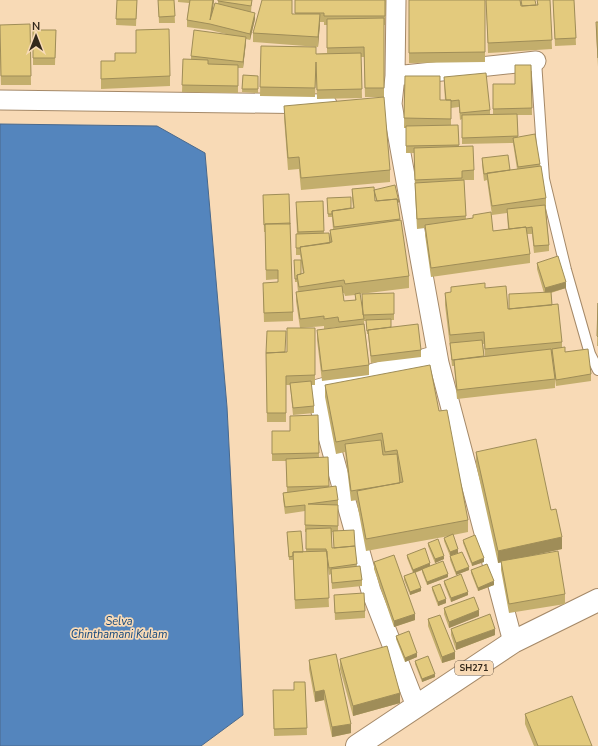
<svg xmlns="http://www.w3.org/2000/svg" width="598" height="746" viewBox="0 0 598 746" font-family="'Nunito Sans',sans-serif">
<rect width="100%" height="100%" fill="#f8dab6"/>
<path fill="#5485bd" stroke="#4a698c" d="M0,124L157,126L205,153L227,407L243,715L201,746H0Z"/>
<g fill="none" stroke-linecap="round" stroke-linejoin="round">
<defs>
<path id="service" d="M536,61L544,179L566,270L590,354L598,370"/>
<path id="minor" d="M396,0L395,76L392,104L439,363L513,642
M395,76L536,61
M0,100L327,104
M416,706L371,591L315,390L437,355"/>
<path id="primary" d="M357,746L513,642L598,600"/>
</defs>
<use href="#service" stroke="#a58968" stroke-width="12"/>
<use href="#minor" stroke="#a58968" stroke-width="21"/>
<use href="#primary" stroke="#a58968" stroke-width="24"/>
<use href="#service" stroke="#fff" stroke-width="10"/>
<use href="#minor" stroke="#fff" stroke-width="19"/>
<use href="#primary" stroke="#fff" stroke-width="22"/>
</g>
<path fill="#c3ae6c" fill-rule="evenodd" d="M117,0H137L136,26L116,25Z
M158,0H174L175,23H159Z
M178,0H214L212,13L218,4V0H252L251,12L255,19L250,40L246,39L243,68H238V93L182,92L183,59L191,60V56L226,34L210,30L187,27V20L189,3L178,2Z
M295,0H386L385,25H384V97H365L364,57H361L362,98L317,99L316,71L315,97L260,96L261,46L316,54L327,53V25H324V22H320L318,47L253,42V33L292,14H295Z
M409,0H485V62L409,63Z
M486,0H520L521,6L537,5V0H550L552,49L488,53Z
M553,0H574L576,45L555,46Z
M596,22H598V67L596,31Z
M30,24L31,85H1L0,55Z
M33,30H56L55,65H33Z
M136,30L170,76V86L101,89V61H115L136,53Z
M531,65L532,115H517L518,137L540,164L546,198V208L549,245V251L534,253L532,234H527L530,254V263L431,277L425,235V228L417,229L415,192L414,153H406V128H404L405,76L440,100H445L444,84V77L490,110V114H493V84H515ZM459,107L460,120L462,119V144L513,143L517,169L510,170L482,158V165L484,181L487,180L492,215L507,213L508,229L493,231L473,218L466,219L464,180H474V170L459,147L458,125H451V108Z
M243,75L258,76V93L242,92Z
M284,106L390,170V182L301,190L299,169L288,170L284,118Z
M352,189L376,201L374,190L399,205H398L400,220L409,276V288L360,294L363,312L394,293V320H391V327L421,350V357L371,363L368,334H367L366,321H364L369,365V375L322,381L317,340V330L338,328V327L324,329V326L301,328H315V385H311L314,406V413L293,415L290,385H286V422H267L266,353L287,352L300,328L296,301V292H298L297,282H295L294,260H301L300,255H296V234H297L296,208L323,201L324,233L330,243V230L333,229L332,217H328L327,198L351,208H353L352,199ZM301,261L303,274H301ZM343,293H344L345,296L355,295V300L344,301Z
M263,195L293,312V321L264,322L263,292L278,282V279L266,280L265,232H264Z
M537,263L566,288L551,293L552,305L562,342V348L565,352L591,374V381L556,386L555,379V388L457,399L454,366H452L450,347L445,305V293L485,288L508,309L544,293L537,269ZM483,344H484L485,356H484Z
M598,303V346H597Z
M325,385L439,411L468,520V532L453,535L458,553L450,556L444,541V538L449,536L366,551L357,503V500L351,501L345,452L336,454L325,397Z
M318,415L319,458L328,457L329,487L338,500V531L355,546L357,567L362,580V586L332,589L331,574L329,575L327,562L329,607L295,609L293,560H289L287,535L303,552H306V532H305V511L285,514L283,499V493L287,492L286,461H272V431H290ZM332,532H333L334,548H332Z
M476,452L551,510L562,549L529,556L565,594V604L509,613L501,570V562L498,563L476,464Z
M463,540L484,562L472,566L463,543Z
M428,543L444,559L435,563L428,546Z
M407,555L430,566L448,577L427,585L422,572V570L415,573L421,591L410,595L404,580V576L413,573L407,558Z
M450,556L469,570L456,575L450,560Z
M374,562L415,620L394,627L374,569Z
M471,570L494,585L478,591L471,573Z
M444,581L468,595L451,602L444,584Z
M432,587L446,603L438,606L432,590Z
M334,595L365,611V618L335,620Z
M444,608L479,616L449,628L444,614Z
M428,619L455,659L442,663L428,626Z
M451,629L495,635L456,650L451,635Z
M396,636L417,657L405,662L396,639Z
M340,659L400,703L353,716L340,669Z
M309,660L351,733L332,737L324,700L315,702L309,669Z
M415,661L435,677L422,682L415,664Z
M305,682L307,735L274,736L273,690H294Z
M525,714L592,746H534L525,724Z"/>
<path fill="#9f8d58" d="M213,0H214L211,24L210,20Z
M255,13V19L250,40V34Z
M320,14V24L318,47V37Z
M246,37V43L243,68V62Z
M566,282V288L545,294V288Z
M562,537V549L498,563V551Z
M458,549V553L450,556V552Z
M444,556V559L435,563V559Z
M484,558V562L472,566V563Z
M430,563V567L413,573V570Z
M469,567V570L456,575V572Z
M448,574V577L427,585V582Z
M494,581V585L478,591V588Z
M421,588V591L410,595V592Z
M468,592V595L451,602V598Z
M446,599V603L438,606V602Z
M479,610V616L449,628V622Z
M415,614V620L394,627V621Z
M495,629V635L456,650V643Z
M455,652V659L442,663V657Z
M417,653V657L405,662V658Z
M435,674V677L422,682V679Z
M324,690V700L315,702V692Z
M400,693V703L353,716V706Z
M351,724V733L332,737V727Z"/>
<path fill="#e3ca7d" stroke="#9f8d58" d="M117,0H137L136,19H116Z
M158,0H174L175,16L159,17Z
M190,0H213L210,20L215,3L255,13L250,34L210,24L187,20Z
M218,0H252L251,6L218,1Z
M262,0H292V14H320L318,37L253,33Z
M295,0H385V16H324V13H295Z
M409,0H485V52L409,53Z
M486,0H520L521,6L538,5L537,0H550L552,40L488,43Z
M521,0H535L536,5L522,6Z
M553,0H574L576,38L555,39Z
M384,18V88H365L364,47L327,48V19Z
M596,22H598V58Z
M30,24L31,76H1L0,25Z
M169,29L170,76L101,79V61H115V53H136V30Z
M33,30H56L55,58H33Z
M194,30L246,37L243,62L191,56Z
M261,46L316,47V54L361,53L362,89L317,90L316,62L315,88L260,87Z
M183,59L208,60V64L238,65V86L182,85Z
M515,65H531L532,108L493,109V84H515Z
M486,73L490,110L460,113L459,100L451,101V100H446L444,77Z
M243,75L258,76V89H242Z
M405,76H440V100H451V119L404,118Z
M384,97L390,170L301,178L299,157L288,158L284,106Z
M517,114L518,136L462,138V115Z
M458,125L459,145L406,146V126Z
M535,134L540,164L518,167L513,138Z
M473,146L474,170L462,171V178L415,180L414,148Z
M508,155L510,170L484,174L482,158Z
M541,166L546,198L492,206L487,173Z
M464,180L466,216L417,219L415,183Z
M395,185L399,202H398L397,199L377,201L374,190Z
M374,187L375,201L397,199L400,219L334,227L332,211L354,208L352,189Z
M289,194L290,224H265V225H264L263,195Z
M351,197V208L332,211V214H328L327,198Z
M323,201L324,231L298,232L296,202Z
M545,205L549,245L534,246L532,227L526,228V227L509,229L507,209Z
M491,212L493,231L526,227L530,254L431,268L425,225L473,218V215Z
M401,220L409,276L345,284L344,280L299,287L297,275L304,273L300,247L332,242L330,230Z
M290,223L293,312L264,313L263,283L278,282V270H266L265,224Z
M329,233L330,243L300,247L301,248H296V234Z
M558,256L566,282L545,288L537,263Z
M294,260H301V274L297,275V279H295Z
M485,283V288L506,286L508,309L558,304L562,342L485,349L484,332L450,335L445,293L451,292V287Z
M342,286L344,301L356,300L355,294L360,293L364,319L339,322L338,317L324,319V316L300,319L296,292Z
M551,292L552,305L509,309V294Z
M394,293V314L363,315L362,294Z
M598,303V337L597,336Z
M391,319V327L368,330V331H367L366,320Z
M364,324L369,365L322,371L317,330Z
M418,324L421,350L371,356L368,330Z
M287,328H315V375L286,376V413H267L266,353L287,352Z
M267,331H286L285,352L266,353Z
M482,340L484,356L452,360L450,343Z
M565,347V352L588,349L591,374L556,380L552,349Z
M551,349L555,379L457,390L454,360Z
M430,365L439,411L447,410L468,520L366,539L357,491L403,482L397,450L385,452L382,433L336,442L325,385Z
M311,381L314,406L293,408L290,383Z
M318,415L319,453L272,454V431H290V416Z
M536,439L551,510L556,509L562,537L498,551L476,452Z
M381,440L383,455L397,454L400,483L351,491L345,444Z
M328,457L329,486L287,487L286,459Z
M336,486L338,500L308,504L338,505V526L305,525V505L285,507L283,493Z
M331,528L332,548L355,546L357,564L329,568L326,549H306V529Z
M354,530L355,546L334,548L333,531Z
M301,531L303,552H293V556L289,557L287,532Z
M453,534L458,549L450,552L444,538Z
M475,535L484,558L472,563L463,540Z
M438,539L444,556L435,559L428,543Z
M425,548L430,563L413,570L407,555Z
M327,551L329,598L295,600L293,552Z
M558,551L565,594L509,604L501,561Z
M462,552L469,567L456,572L450,556Z
M394,555L415,614L394,621L374,562Z
M443,561L448,574L427,582L422,569Z
M487,564L494,581L478,588L471,570Z
M360,566L362,580L332,583L331,569Z
M415,572L421,588L410,592L404,576Z
M461,574L468,592L451,598L444,581Z
M440,584L446,599L438,602L432,587Z
M364,593L365,611L335,613L334,595Z
M474,597L479,610L449,622L444,608Z
M490,614L495,629L456,643L451,629Z
M440,615L455,652L442,657L428,619Z
M409,631L417,653L405,658L396,636Z
M387,646L400,693L353,706L340,659Z
M336,654L351,724L332,727L324,690L315,692L309,660Z
M428,656L435,674L422,679L415,661Z
M294,682H305L307,728L274,729L273,690H294Z
M572,696L592,746H538L525,714Z"/>
<g text-anchor="middle" dominant-baseline="central" stroke-width="3.5" stroke-linejoin="round" paint-order="stroke">
<rect fill="#f8dab6" stroke="#6e5d4a" stroke-width="1" x="455" y="661" width="38" height="14" rx="3"/>
<g font-size="9" font-weight="bold" fill="#33281b">
<text x="474" y="668">SH271</text>
</g>
<g font-size="11" font-style="italic" fill="#11467c" stroke="#f8dab6">
<text x="119" y="621">Selva<tspan x="119" dy="13">Chinthamani Kulam</tspan></text>
</g>
</g>
<g transform="translate(36 36)" stroke="#f8dab6" stroke-width="3" paint-order="stroke">
<path d="M0-3L7 15L0 10L-7 15Z" fill="#33281b"/>
<text y="-6" font-size="11" font-weight="bold" text-anchor="middle" fill="#33281b">N</text>
</g>
</svg>
